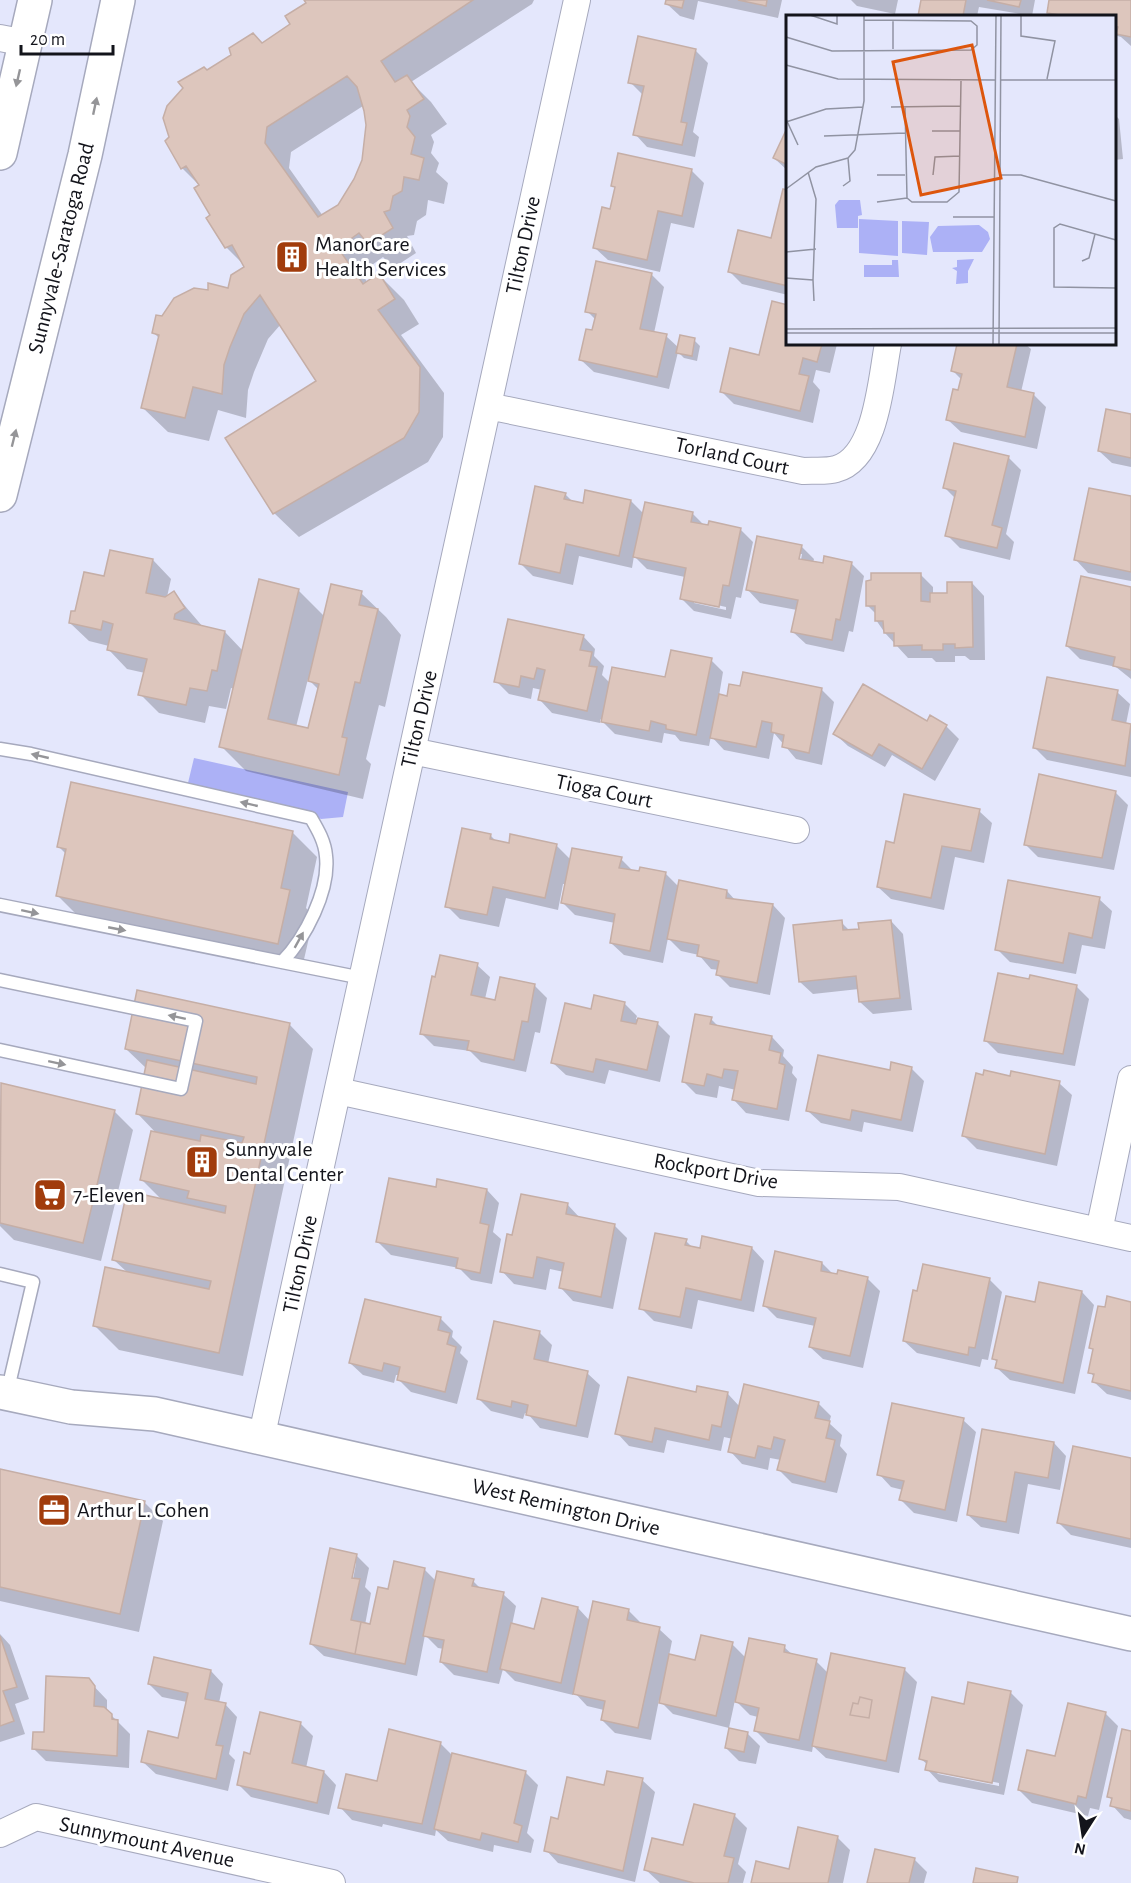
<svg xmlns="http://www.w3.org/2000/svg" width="1131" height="1883" viewBox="0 0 1131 1883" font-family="'Alegreya Sans',sans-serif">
<rect width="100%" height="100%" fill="#e4e7fc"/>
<path fill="#acb1f6" d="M194,758L348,792L343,817L321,819L298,808L188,783Z"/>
<path fill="#0003" fill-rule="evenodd" d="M305,0H534L532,4L411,82L431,102L447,124L431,135L434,142L431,153L439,163L436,172L448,183L444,204L428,200L426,215L417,221L414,235L407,236L416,253L393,268L383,257L361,273L368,283L379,275L404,300L419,324L401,335L444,393L443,437L428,462L299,537L274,513L318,381L281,324L268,339L254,372L248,390L246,418L218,410L209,441L168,432L143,408L160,339L154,333L163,317L209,292L229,290L246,267L226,247L200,186L182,168L207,72L263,45L292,25L308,4ZM363,106L367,125L364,160L356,179L339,206L323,216L289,168L291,152Z
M668,0H782L778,18L698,1L694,20L680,16L667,4Z
M851,0H898L895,14L857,6Z
M923,0H1035L1032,16L979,7L977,16H919Z
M1050,0H1131V46L1121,37L1114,35V16H1053L1048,12Z
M696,51L708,63L693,132L699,137L695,157L647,147L635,134L643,95L630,82Z
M1114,114L1119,119L1123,159L1114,160Z
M788,130V171L774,158Z
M619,154L692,171L704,183L694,228L671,223L660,272L608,260L595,248L611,210L616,189L612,185Z
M788,191V295L742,284L730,272L772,240Z
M651,274L664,287L654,333L666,336L679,348L694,340L700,346L697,361L684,358L678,352L669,389L594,372L581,360L596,320L587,311Z
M788,344H837L830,373L816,370L813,382L820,390L813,423L734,404L721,391L760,357Z
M959,344H1025L1031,349L1021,392L1034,395L1046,407L1037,449L961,432L948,420L962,380L953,371Z
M1131,415V467L1112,463L1099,451Z
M955,445L1009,458L1021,470L1006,534L1014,542L1010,560L960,548L947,535L956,499L945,488Z
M565,494L573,502L584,505L631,501L644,514L692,513L704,525L740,529L753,542L741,598L736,597L731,619L694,611L681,598L685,577L647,569L634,556L632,568L579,556L573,585L533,576L520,563ZM694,600L726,607V610L694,603Z
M1131,498V581L1088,573L1076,560Z
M801,546L814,559L813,563H851L864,576L853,632L849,631L844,652L806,644L793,632L797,610L760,603L748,590ZM799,554H802L800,566H797Z
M153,560L171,579L167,597L174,593L203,627L225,632L243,651L298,590L325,617L361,593L386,617L401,635L385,707L379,705L366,759L371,764L363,799L246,771L221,746L235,689L231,688L226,709L209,706L205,723L159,713L140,694L145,673L127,669L109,650V646L89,641L70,623L105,578ZM308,679L319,690L309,730L296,727Z
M921,575L933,587V594H948L972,583L984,596L985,660H970L965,656H955V662H936L932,658H908L885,633L876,620V614L868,606Z
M1131,589V679L1116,667L1080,659L1067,646Z
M583,636L595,649L594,656L604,666L602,675L610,683L666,679L711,660L723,672L719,696L728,698L821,689L834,702L822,765L796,759L774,733L769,759L724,750L711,736L709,746L680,741L675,735L664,733L662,743L615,734L600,719V723L552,713L540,700L542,690L533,688L531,699L509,694L496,681Z
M1117,692L1130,704L1126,724L1131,725V777L1047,760L1035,748Z
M930,717L946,726L959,739L935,781L892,755L885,767L848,746L835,734L927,723Z
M1115,792L1128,805L1114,870L1038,857L1025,844Z
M979,811L992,823L984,863L955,857L944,910L891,899L878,887L896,845Z
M292,832L317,857L306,908L314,916L302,968L82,920L58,896L66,854L58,846Z
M491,836L497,842L510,845H556L571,860L621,859L634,872L665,873L679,887L727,891L736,901L773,905L785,918L770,995L730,987L718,975L719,970L711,969L699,955L681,951L668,938L663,963L624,955L611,943L615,923L575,915L563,903L566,884H563L558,910L506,898L499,927L460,919L447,906Z
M1099,899L1112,911L1105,949L1082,945L1076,974L1010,962L997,949Z
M891,921L903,934L912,1010L873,1014L860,1002L859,989L813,994L800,982L841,922L850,931Z
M477,965L490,977L485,999L496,1002L535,986L547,998L540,1033L535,1032L526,1072L481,1062L470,1051L434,1046L421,1033Z
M1077,987L1089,999L1075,1066L998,1053L985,1040Z
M624,1003L637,1016L636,1019L657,1023L670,1036L660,1082L609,1070L605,1084L566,1075L553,1063L592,1010Z
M711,1019L719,1027L772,1037L784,1050L783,1056L793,1067L792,1073L797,1079L789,1121L746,1113L734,1100L736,1090L719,1086L717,1098L696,1094L684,1082Z
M289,1024L313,1049L243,1376L119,1350L94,1325L128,1273L114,1260L163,1201L142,1180L157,1134L137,1113L147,1069L126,1049Z
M911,1068L924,1081L913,1132L864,1122L862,1132L821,1123L808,1111L891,1072Z
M1011,1078L1059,1083L1072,1095L1057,1166L977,1149L964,1136Z
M2,1084L114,1111L133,1130L101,1261L14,1240L0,1226Z
M437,1189L487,1190L499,1203L493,1232L501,1239L492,1284L471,1280L459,1268L391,1255L378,1242Z
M567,1204L580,1218L614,1225L627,1238L613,1309L573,1301L561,1288L564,1272L550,1269L546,1290L514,1284L502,1271L514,1237Z
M686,1241L694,1249L752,1248L764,1261L754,1312L698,1300L692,1329L654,1321L641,1308Z
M822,1263L834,1275L867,1278L880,1291L863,1368L823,1359L810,1347L815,1326L777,1318L764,1305Z
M989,1279L1002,1292L988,1360L982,1359L980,1367L917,1353L904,1341Z
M1082,1292L1094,1305L1075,1394L1010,1380L997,1368L998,1363L994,1359L1036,1304Z
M1131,1303V1400L1107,1394L1094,1382L1095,1378L1090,1372L1094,1351L1091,1347L1106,1309Z
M441,1319L453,1331L452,1337L462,1347L460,1353L468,1361L457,1404L411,1392L399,1380L400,1375H396L394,1383L363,1375L350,1363Z
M540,1333L552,1345L548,1364L587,1373L600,1385L588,1438L540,1428L528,1414L525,1413L523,1419L491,1411L479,1399Z
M697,1394H728L740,1407L818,1403L831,1416L829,1423L842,1435L840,1446L847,1454L837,1493L792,1483L779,1470L781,1460L770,1458L768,1470L742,1464L730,1451L733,1439L724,1437L721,1451L667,1440L664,1453L629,1446L617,1433Z
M963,1420L976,1432L957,1522L914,1513L901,1500L903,1490L891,1487L879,1474Z
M983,1431L1054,1443L1066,1456L1060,1490L1028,1484L1019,1534L981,1527L968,1515Z
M1131,1459V1548L1071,1535L1059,1523Z
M0,1471L144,1502L163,1521L139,1632L0,1601Z
M356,1555L369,1568L365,1587L371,1593L365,1625L371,1626L389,1591L424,1569L436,1581H473L481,1589L503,1594L516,1606L512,1625L535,1630L578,1608L590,1621L628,1610L641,1623L659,1629L672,1641L669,1656L697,1662L732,1644L746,1658L784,1647L794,1656L816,1661L828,1673L904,1669L917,1682L899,1773L826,1758L813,1746L812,1752L768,1743L755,1730L758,1717L750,1715L735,1700L729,1728L673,1714L659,1700L651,1740L615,1733L602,1720L604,1710L587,1706L574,1692L573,1695L515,1681L503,1669L499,1684L454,1675L441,1662L444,1649L438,1648L425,1635L417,1676L324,1656L311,1644ZM353,1563H356L352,1585H349Z
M0,1634L10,1645L29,1699L15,1704L25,1734L0,1742Z
M211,1671L223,1684L219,1703L225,1704L237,1717L229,1754L235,1760L228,1791L156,1774L143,1762L179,1739L187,1702L162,1697L149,1684Z
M88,1680L107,1700V1711L130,1734L129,1768L46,1761L34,1749Z
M1010,1692L1023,1705L1004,1795L939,1782L927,1769L928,1765L921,1759L965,1706ZM934,1770L999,1783V1786L938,1774Z
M1106,1714L1118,1726L1099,1810L1090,1808L1088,1816L1032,1803L1019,1790Z
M300,1723L313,1736L306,1768L324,1772L336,1785L329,1815L251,1797L238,1784L252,1755Z
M747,1733L760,1746L756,1764L739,1761L726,1748Z
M1131,1733V1820L1124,1818L1112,1805L1113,1801L1109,1797Z
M440,1743L452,1755L525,1772L538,1785L527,1833L534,1840L531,1853L494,1845L493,1852L448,1841L436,1830L435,1836L383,1824L382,1827L352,1820L340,1807Z
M642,1780L655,1792L635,1882L558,1863L546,1850L559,1821Z
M734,1815L747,1828L738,1864L746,1872L743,1883H660L646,1870Z
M838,1838L850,1850L843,1883H753L790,1871Z
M914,1859L927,1872L924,1883H869Z"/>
<path fill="#ddc6bd" stroke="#c5aea6" stroke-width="1.5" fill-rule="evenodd" d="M304,0H473L381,61L395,82L407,75L424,99L407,110L410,116L407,127L415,137L411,154L424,158L419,180L404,177L402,191L393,196L390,210L384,212L393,228L368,244L359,233L338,248L363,284L379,273L395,299L378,310L420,367L419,412L404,438L273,514L225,438L316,381L260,295L244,314L230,347L224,365L222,394L193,387L185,418L141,408L159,335L152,333L156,315L162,316L174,298L194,288L208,290V283L228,288L231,275L244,267L232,245L225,248L206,218L210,215L194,188L199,185L186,166L181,169L165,141L169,137L163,118L167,106L183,88L178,82L204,67L207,70L231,55L229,48L253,33L262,43L290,24L285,16L306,3ZM347,76L357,87L364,111L366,125L362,160L354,179L338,205L318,217L265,143L267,127Z
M666,0H684L682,8L665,4Z
M738,0H767L766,6Z
M921,0H966L963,16H918Z
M987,0H1021L1019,7Z
M1049,0H1131V37L1116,34L1118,27L1114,26V16H1066L1047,13Z
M638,36L696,49L681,122L687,123L682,145L633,135L644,86L628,83Z
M788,126V165L773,158Z
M618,153L692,169L682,216L658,211L647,260L593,248L602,207L610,209L615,187L611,186Z
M783,189L788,190V286L728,272L738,230L771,238Z
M596,261L652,273L640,329L667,334L657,377L579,360L586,329L592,330L596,314L585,312Z
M772,301L788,305V344H822L817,362L803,358L799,374L809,376L800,411L720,392L730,348L759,355Z
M680,335L695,338L692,356L676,353Z
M957,344H1017L1007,387L1034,393L1025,437L946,420L953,389L958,390L962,374L951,371Z
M1106,409L1131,414V458L1098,451Z
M954,443L1009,456L992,525L1002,528L997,548L945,536L956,491L943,488Z
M535,486L566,493L564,499L583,503L585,490L631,500L619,556L566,544L560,573L519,564Z
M1089,488L1131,496V572L1074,560Z
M645,502L693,512L691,522L708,525L709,521L741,528L729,586L723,585L719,607L680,599L686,568L633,557Z
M757,536L802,545L799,559L823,563L824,556L852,562L840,620L836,619L832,640L791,632L798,600L746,590Z
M110,550L153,559L146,593L165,597L174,591L185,608L175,614L174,619L225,631L217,671L212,670L207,691L190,688L186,705L138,695L147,659L107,650L113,624L103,621L101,630L69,623L71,611H75L84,572L104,576Z
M871,573H921V601L930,602V593H947V582H972L973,647L955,648V644H943V650H922V645L894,646V633H884L883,621H875V606H866V581L871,580Z
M1081,576L1131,587V670L1113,666L1115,657L1066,646Z
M259,579L299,589L268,719L308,728L319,684L308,681L331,584L362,591L359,605L378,609L360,683L355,682L342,737L347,738L339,775L219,747Z
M508,619L584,635L580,650L592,652L589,666L597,667L587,711L538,700L545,670L537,668L534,679L521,676L519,687L494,682Z
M671,650L712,658L696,735L666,729V725L651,721L649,731L601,722L612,667L665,677Z
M743,672L822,688L809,753L782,747L784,735L771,732L772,723L762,721L756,747L710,738L719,694L727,696L729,684L740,686Z
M1047,677L1118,690L1112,720L1131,724L1125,766L1033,748Z
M863,684L927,721L930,715L947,725L922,769L879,744L872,756L833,734Z
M1039,774L1116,791L1102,858L1024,845Z
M71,782L293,831L281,888L290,890L278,944L56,896L66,849L57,847Z
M904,794L980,809L971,851L942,846L931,898L877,887L886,841L894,843Z
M462,828L491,834L490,839L509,843L510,834L557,844L545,898L493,887L487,915L445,907Z
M572,848L622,857L619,868L639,871L640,867L666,872L650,951L610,943L615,914L561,903Z
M679,880L727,890L726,898L773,904L757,983L716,975L719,961L697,956L699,945L667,939Z
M1008,880L1100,897L1092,938L1069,933L1063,963L995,950Z
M842,920L843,930L859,929L858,923L891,920L900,998L859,1002L856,976L799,982L793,925Z
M440,955L478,963L471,995L495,1000L500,977L535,984L528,1022L522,1021L514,1060L467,1050L469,1041L420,1034L432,976L435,977Z
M998,973L1029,979L1030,975L1077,985L1063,1054L984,1041Z
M137,990L290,1023L219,1353L93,1326L105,1267L209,1289L211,1281L112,1260L127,1191L225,1213L226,1206L187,1198L189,1191L140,1180L151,1131L200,1141L201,1135L242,1143L244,1137L136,1114L147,1060L256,1084L257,1077L125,1049Z
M594,995L625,1002L621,1021L636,1024L638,1018L658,1022L647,1070L596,1059L593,1072L551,1063L565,1003L591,1009Z
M695,1014L712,1017L710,1024L772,1036L769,1050L781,1053L779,1063L785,1065L777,1109L732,1100L738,1071L724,1069L722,1078L707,1074L704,1086L682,1082Z
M818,1055L890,1070L891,1062L912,1067L901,1120L852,1110L850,1120L806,1111Z
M984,1070L1010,1076L1011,1071L1060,1081L1045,1154L962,1136L976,1073L983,1075Z
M1,1083L115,1110L83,1243L0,1223Z
M389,1178L436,1187L437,1179L487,1189L480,1223L489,1225L480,1273L456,1268L458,1258L376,1242Z
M521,1194L568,1203L566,1214L615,1224L601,1297L559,1288L564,1263L537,1257L533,1278L500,1272L507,1234L512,1235Z
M655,1233L687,1239L685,1245L700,1248L702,1236L752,1247L741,1300L686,1288L680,1317L639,1309Z
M775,1251L822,1262L821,1271L837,1274L838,1270L868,1277L850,1356L809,1347L816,1318L763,1306Z
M923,1264L990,1278L975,1348L969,1347L968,1355L903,1341L913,1290L917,1291Z
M1039,1282L1082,1291L1063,1383L995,1368L997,1360L992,1359L1006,1296L1035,1302Z
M1107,1296L1131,1302V1391L1092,1382L1094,1374L1088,1373L1093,1349L1089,1348L1098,1306L1105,1307Z
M365,1299L441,1317L438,1330L450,1333L447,1344L456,1347L445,1392L397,1380L400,1367L384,1363L382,1371L349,1363Z
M494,1321L540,1331L534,1359L588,1371L576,1426L526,1415L528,1405L512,1401L511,1407L477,1399Z
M628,1377L696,1392L697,1386L728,1392L721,1427L712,1425L709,1440L655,1428L652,1442L615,1434Z
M744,1384L819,1402L815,1418L830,1421L826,1438L835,1440L825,1482L777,1470L785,1440L774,1437L771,1449L758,1446L755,1458L728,1452Z
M892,1403L964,1418L945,1510L899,1500L904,1481L877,1475Z
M982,1429L1054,1442L1048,1478L1015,1472L1006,1522L967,1515Z
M1073,1446L1131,1458V1539L1057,1523Z
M0,1469L145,1501L120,1614L0,1587Z
M330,1548L357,1554L352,1578L360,1579L351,1620L361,1622L355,1654L310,1644Z
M394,1561L425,1568L405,1664L355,1654L361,1622L370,1624L378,1587L388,1589Z
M437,1571L474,1579L472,1586L504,1592L487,1672L440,1662L444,1640L423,1636Z
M542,1598L578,1607L561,1683L500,1669L511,1623L534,1629Z
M593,1601L629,1609L627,1620L660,1627L638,1728L601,1720L605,1701L573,1694Z
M701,1635L733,1642L716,1716L659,1703L669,1654L695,1660Z
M0,1636L17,1687L3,1691L14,1721L0,1726Z
M749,1638L785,1645L784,1652L817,1659L799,1740L754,1731L759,1708L735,1702Z
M831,1653L905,1668L886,1761L812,1746ZM860,1697L872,1700L869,1718L850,1715L853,1703L858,1704Z
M154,1657L211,1670L205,1699L226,1703L216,1745L223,1746L216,1779L141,1762L148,1731L178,1738L188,1693L148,1684Z
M46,1676L89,1678L95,1686L94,1706L104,1707L112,1714V1719L118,1720L117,1756L32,1749L33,1732H44Z
M968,1682L1011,1691L992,1783L925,1770L927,1761L919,1759L932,1697L964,1704Z
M860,1697L872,1700L869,1718L850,1715L853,1703L858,1704Z
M1068,1703L1106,1712L1086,1798L1078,1796L1076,1804L1018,1790L1027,1750L1055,1756Z
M260,1712L301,1722L292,1763L324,1771L317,1803L237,1785L244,1752L250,1754Z
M729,1728L748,1732L744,1752L725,1748Z
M389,1729L441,1742L422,1824L338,1808L346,1774L377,1781Z
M1122,1729L1131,1731V1811L1110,1806L1112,1798L1107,1797Z
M452,1753L526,1771L514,1823L522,1826L518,1842L482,1833L480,1840L434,1829Z
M607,1771L643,1778L623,1871L544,1851L551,1817L558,1819L567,1777L604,1785Z
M694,1804L735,1814L724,1856L734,1858L728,1883H694L644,1870L652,1838L683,1845Z
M798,1827L838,1836L828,1883H751L756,1861L789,1869Z
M875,1849L915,1858L909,1883H867Z
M976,1868L1018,1877L1017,1883H973Z"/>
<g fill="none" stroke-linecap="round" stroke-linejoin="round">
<defs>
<path id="lane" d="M0,749L31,754L311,818C318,830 325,842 326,856C330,891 305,938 282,962L0,905
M282,962L362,978
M0,980L196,1021L181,1089L0,1050
M0,1274L33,1282L7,1393"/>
<path id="street" d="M0,38L26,43
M488,406L803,471C813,470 826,472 836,469C877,458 881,379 888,344
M412,751L796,830
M338,1091L759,1183L899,1187L1131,1238
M1099,1231L1131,1079
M261,1439L577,0
M0,1834L36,1817L332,1883"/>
<path id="secondary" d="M0,1392L71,1407L155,1414L1131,1634"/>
<path id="primary" d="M0,153L35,0
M0,495L85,155L118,0"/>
</defs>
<use href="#lane" stroke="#a6a9bd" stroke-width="15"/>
<use href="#street" stroke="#a6a9bd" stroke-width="28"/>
<use href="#secondary" stroke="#a6a9bd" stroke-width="36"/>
<use href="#primary" stroke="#a6a9bd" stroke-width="36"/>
<use href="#lane" stroke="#fff" stroke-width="12"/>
<use href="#street" stroke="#fff" stroke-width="26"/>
<use href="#secondary" stroke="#fff" stroke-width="33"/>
<use href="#primary" stroke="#fff" stroke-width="33"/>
</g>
<defs><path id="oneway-solid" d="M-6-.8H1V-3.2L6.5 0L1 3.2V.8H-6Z" transform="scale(1.5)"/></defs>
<g fill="#959598">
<use href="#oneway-solid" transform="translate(18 78) rotate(103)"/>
<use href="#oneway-solid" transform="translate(95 106) rotate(-78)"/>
<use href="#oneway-solid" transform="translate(14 438) rotate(-76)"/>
<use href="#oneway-solid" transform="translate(40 756) rotate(-167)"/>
<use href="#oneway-solid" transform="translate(249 804) rotate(-167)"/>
<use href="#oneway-solid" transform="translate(30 912) rotate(12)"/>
<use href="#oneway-solid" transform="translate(117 929) rotate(11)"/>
<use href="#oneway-solid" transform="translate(299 940) rotate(-61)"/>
<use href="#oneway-solid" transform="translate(177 1017) rotate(-168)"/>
<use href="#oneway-solid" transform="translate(57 1063) rotate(12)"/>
</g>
<defs>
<symbol id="building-square" viewBox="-11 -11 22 22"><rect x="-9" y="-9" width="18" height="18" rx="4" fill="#a13c0c" stroke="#fff"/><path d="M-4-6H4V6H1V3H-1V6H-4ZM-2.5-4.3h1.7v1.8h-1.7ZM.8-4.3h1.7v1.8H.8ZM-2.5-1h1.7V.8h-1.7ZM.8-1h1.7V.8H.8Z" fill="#fff"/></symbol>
<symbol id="supermarket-square" viewBox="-11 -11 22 22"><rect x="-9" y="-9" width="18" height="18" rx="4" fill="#a13c0c" stroke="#fff"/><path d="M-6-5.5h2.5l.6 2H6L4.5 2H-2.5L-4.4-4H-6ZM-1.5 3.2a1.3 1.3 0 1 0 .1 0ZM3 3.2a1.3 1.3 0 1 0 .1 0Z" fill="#fff"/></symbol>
<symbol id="office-square" viewBox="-11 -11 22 22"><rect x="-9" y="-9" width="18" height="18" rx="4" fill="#a13c0c" stroke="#fff"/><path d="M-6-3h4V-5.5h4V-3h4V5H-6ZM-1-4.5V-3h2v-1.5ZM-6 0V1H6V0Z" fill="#fff"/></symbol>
</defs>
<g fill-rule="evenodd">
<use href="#building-square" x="273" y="238" width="38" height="38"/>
<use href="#building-square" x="183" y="1143" width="38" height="38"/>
<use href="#supermarket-square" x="31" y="1176" width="38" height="38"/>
<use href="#office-square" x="35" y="1491" width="38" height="38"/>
</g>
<g text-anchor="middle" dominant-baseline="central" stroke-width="6" stroke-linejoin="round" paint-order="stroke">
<g font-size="22" fill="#13141b" stroke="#fff" text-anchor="start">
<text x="315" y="244">ManorCare<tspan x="315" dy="25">Health Services</tspan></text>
<text x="225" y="1149">Sunnyvale<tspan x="225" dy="25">Dental Center</tspan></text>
<text x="73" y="1195">7-Eleven</text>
<text x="77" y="1510">Arthur L. Cohen</text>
</g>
<g font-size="22" fill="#13141b" stroke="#fff">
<text transform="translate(523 245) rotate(-78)">Tilton Drive</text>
<text transform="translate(61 248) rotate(-76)">Sunnyvale-Saratoga Road</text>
<text transform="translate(732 456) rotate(12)">Torland Court</text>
<text transform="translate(419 719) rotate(-77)">Tilton Drive</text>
<text transform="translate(604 791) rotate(12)">Tioga Court</text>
<text transform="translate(716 1171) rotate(10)">Rockport Drive</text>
<text transform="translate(300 1264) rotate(-78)">Tilton Drive</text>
<text transform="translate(566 1507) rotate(13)">West Remington Drive</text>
<text transform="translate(147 1842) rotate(12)">Sunnymount Avenue</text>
</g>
</g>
<g transform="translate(786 15)">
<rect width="330" height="330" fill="#e4e7fc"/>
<path d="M74,185L76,200L72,201V213H51L49,190L53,185ZM73,204L112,206V241L73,238ZM116,206L143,207L141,240L116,238ZM193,210L202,217L204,224L196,237H147L144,222L152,211ZM188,244L182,256V268L170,269L171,256L166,253L171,252V245ZM106,245H112L113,262H78V250H106Z" fill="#acb1f6"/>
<path fill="none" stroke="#9093a2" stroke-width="1.5" d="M24,0L51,9V0M235,0V21L269,26L261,64M0,22L46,36L185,35L191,30V11L185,6L78,5M107,34V5M0,50L52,64L209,65M215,65H330M105,92L175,91M119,92L121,183M0,104L12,130M0,107L40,94L77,92M146,116H174M38,121L119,118M62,143L69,135L78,86V0M22,157L30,184L27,265M91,160H119M147,160L149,142L174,141M214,160H235L330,186M57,171L64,166L62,143M0,174L30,152L62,143M121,183L126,187H161L173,177L175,66M91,187L121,183M167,202H208M330,225L274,209L268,213V272L330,273M0,237L30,234M296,246L303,243L309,219M0,263L27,265M27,265L28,286M0,314L330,313M0,318H330M207,330L210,0M213,330L215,0"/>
<path fill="#dd560d" fill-opacity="0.15" stroke="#dd560d" stroke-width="3" d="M186,30L215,163L135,180L107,47Z"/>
<rect width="330" height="330" fill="none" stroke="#13141b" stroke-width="3"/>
</g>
<g transform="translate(1083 1835) rotate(192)" stroke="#ffffff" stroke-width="4.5" paint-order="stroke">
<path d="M0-4.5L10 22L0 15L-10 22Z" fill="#13141b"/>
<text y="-9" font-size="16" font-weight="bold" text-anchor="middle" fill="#13141b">N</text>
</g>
<path d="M21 45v9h92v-9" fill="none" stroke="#13141b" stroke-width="3"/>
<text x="30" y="45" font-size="18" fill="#13141b" stroke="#ffffff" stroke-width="4.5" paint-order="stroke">20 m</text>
</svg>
